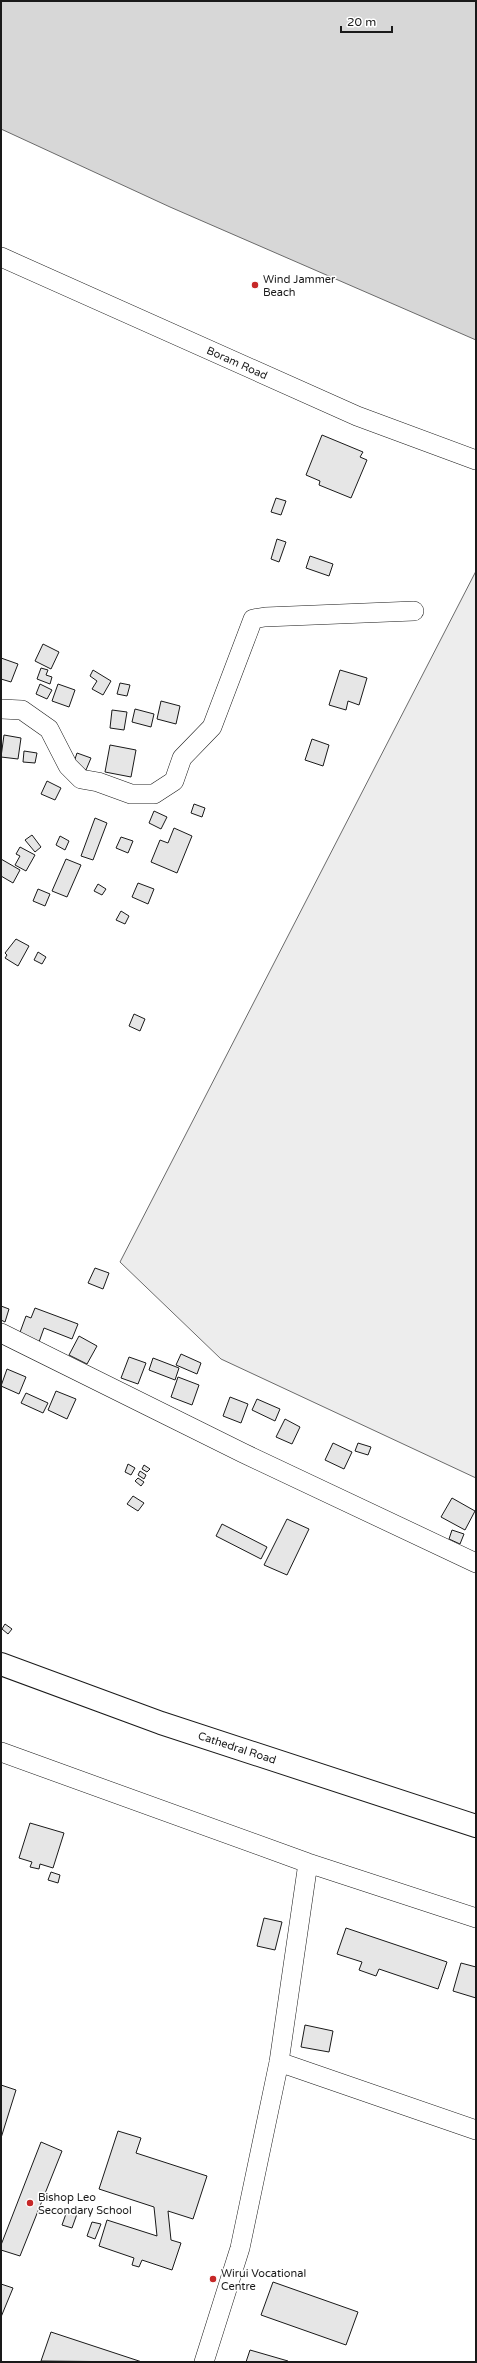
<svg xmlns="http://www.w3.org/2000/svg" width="477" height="2363" viewBox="0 0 477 2363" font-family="'Varela Round',sans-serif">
<rect width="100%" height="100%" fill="#fff"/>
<path fill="#ededed" stroke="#6a6a6a" d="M476,571V1478L221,1359L120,1262Z"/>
<path fill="#d7d7d7" stroke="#6a6a6a" d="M1,1H476V340L170,207L1,129Z"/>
<path fill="#e6e6e6" stroke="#1a1a1a" d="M322,435L363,452L360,457L367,460L351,498L319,485L320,481L306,475Z
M276,498L286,501L281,515L271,512Z
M277,539L286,542L279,562L271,559Z
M310,556L333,564L329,576L306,568Z
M43,644L59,652L51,669L35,661Z
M1,658L18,664L11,682L1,679Z
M41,668L48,670L46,675L52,677L50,684L37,679Z
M93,670L111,681L103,695L92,689L97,681L90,676Z
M340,670L367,678L359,705L348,701L346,710L329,705Z
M120,683L130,685L127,696L117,694Z
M40,684L52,690L47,699L36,694Z
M58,684L75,690L69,707L52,701Z
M161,701L180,706L176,724L157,719Z
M135,709L154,714L151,727L132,722Z
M112,710L127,712L124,730L110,728Z
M4,735L21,738L18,759L1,757Z
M312,739L329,745L323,766L305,760Z
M110,745L136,750L131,777L105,772Z
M24,751L37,753L35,763L23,762Z
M77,753L91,758L86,770L73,765Z
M47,781L61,788L55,800L41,794Z
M194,804L205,808L202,817L191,813Z
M154,811L167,817L161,829L149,823Z
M95,818L107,823L93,860L81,856Z
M174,828L192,836L177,873L151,862L160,840L168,843Z
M32,835L41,847L35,852L25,840Z
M60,836L69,841L65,850L56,845Z
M121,837L133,841L128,853L116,848Z
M20,847L35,855L26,871L15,865L20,856L16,854Z
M1,859L20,870L13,883L1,876Z
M66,859L81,865L67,897L52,891Z
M138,883L154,889L148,904L132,897Z
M98,884L106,889L102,895L94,891Z
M38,889L50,894L45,906L33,901Z
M121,911L129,916L125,924L116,920Z
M16,939L29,946L18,966L5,958L7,955L5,953Z
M38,952L46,957L42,964L34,960Z
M134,1014L145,1019L140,1031L129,1026Z
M95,1268L109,1273L103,1289L88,1283Z
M1,1306L9,1309L5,1322L1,1320Z
M35,1308L78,1324L72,1339L44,1328L39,1342L19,1335L26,1316L31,1318Z
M79,1336L97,1346L87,1364L69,1355Z
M181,1354L201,1363L197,1374L176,1365Z
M129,1357L146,1363L138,1384L121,1378Z
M153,1358L179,1368L175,1380L149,1370Z
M7,1369L26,1377L19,1394L1,1386Z
M178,1377L199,1385L192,1405L171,1397Z
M56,1391L76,1399L67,1419L48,1410Z
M26,1393L48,1403L43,1413L21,1403Z
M230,1397L248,1404L241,1423L223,1416Z
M257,1399L280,1409L275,1421L252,1410Z
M285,1419L300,1427L292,1444L276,1437Z
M333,1443L352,1452L344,1469L325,1460Z
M358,1443L371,1447L368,1455L355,1451Z
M128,1464L135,1468L131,1475L125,1472Z
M144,1465L150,1469L147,1472L142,1469Z
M140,1471L146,1475L144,1479L138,1475Z
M138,1478L144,1482L141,1486L135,1481Z
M133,1496L144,1503L138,1511L127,1504Z
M452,1498L475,1511L465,1530L441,1517Z
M287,1519L309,1529L287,1575L264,1565Z
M222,1524L267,1547L261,1559L216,1536Z
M452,1530L464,1534L460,1544L449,1539Z
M5,1624L12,1629L8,1634L2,1629Z
M30,1823L64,1833L53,1868L40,1864L39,1869L30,1867L32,1862L19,1858Z
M51,1872L60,1875L58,1883L48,1880Z
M264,1918L282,1922L275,1950L257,1946Z
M346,1928L447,1962L438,1989L379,1969L376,1976L359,1970L362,1962L337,1954Z
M461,1963L476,1967V1998L453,1991Z
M305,2025L333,2031L329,2052L301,2047Z
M1,2085L16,2090L1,2138Z
M118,2131L141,2138L136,2153L207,2176L193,2219L168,2211L171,2240L181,2243L172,2270L142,2260L139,2267L132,2265L134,2258L99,2246L107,2220L157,2236L154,2207L99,2189Z
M41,2142L62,2151L20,2256L1,2250V2245Z
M67,2211L77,2214L72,2228L62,2225Z
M92,2222L101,2224L95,2239L87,2236Z
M273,2282L358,2312L346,2345L261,2315Z
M1,2284L13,2288L1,2317Z
M51,2332L142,2362L41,2361Z
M250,2350L288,2361V2362H246Z"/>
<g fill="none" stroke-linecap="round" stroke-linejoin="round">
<defs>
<path id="minor" d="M1,257L357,416L476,460
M1,709L22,710L49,729L68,766L81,779L98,782L131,794H154L174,781L182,758L212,727L253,619L265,617L414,611
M1,1333L243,1453L476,1563
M1,1752L308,1863L476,1918
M279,2062L476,2130
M204,2362L240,2248L279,2062L308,1863"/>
<path id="major" d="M1,1664L161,1723L476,1826"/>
</defs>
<use href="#minor" stroke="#1a1a1a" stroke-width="20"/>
<use href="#major" stroke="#1a1a1a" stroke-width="24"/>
<use href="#minor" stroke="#fff" stroke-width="19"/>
<use href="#major" stroke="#fff" stroke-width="22"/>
</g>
<g fill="#c62828" stroke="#fff" stroke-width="1.5">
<circle cx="255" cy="285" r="4"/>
<circle cx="30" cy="2203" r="4"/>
<circle cx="213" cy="2279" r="4"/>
</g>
<g text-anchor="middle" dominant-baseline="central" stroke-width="3" stroke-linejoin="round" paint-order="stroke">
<g font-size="11" fill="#1a1a1a" stroke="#fff" text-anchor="start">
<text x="263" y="279">Wind Jammer<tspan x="263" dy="13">Beach</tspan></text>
<text x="38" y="2197">Bishop Leo<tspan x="38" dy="13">Secondary School</tspan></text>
<text x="221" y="2273">Wirui Vocational<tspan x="221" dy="13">Centre</tspan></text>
</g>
<g font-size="11" fill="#1a1a1a" stroke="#fff">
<text transform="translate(237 363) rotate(24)">Boram Road</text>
<text transform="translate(237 1748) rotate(18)">Cathedral Road</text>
</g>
</g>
<rect width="477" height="2363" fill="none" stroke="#1a1a1a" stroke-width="4"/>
<path d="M341 26v6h51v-6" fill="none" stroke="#1a1a1a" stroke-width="2"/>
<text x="347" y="26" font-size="12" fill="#1a1a1a" stroke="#ffffff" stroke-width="3" paint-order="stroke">20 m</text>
</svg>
